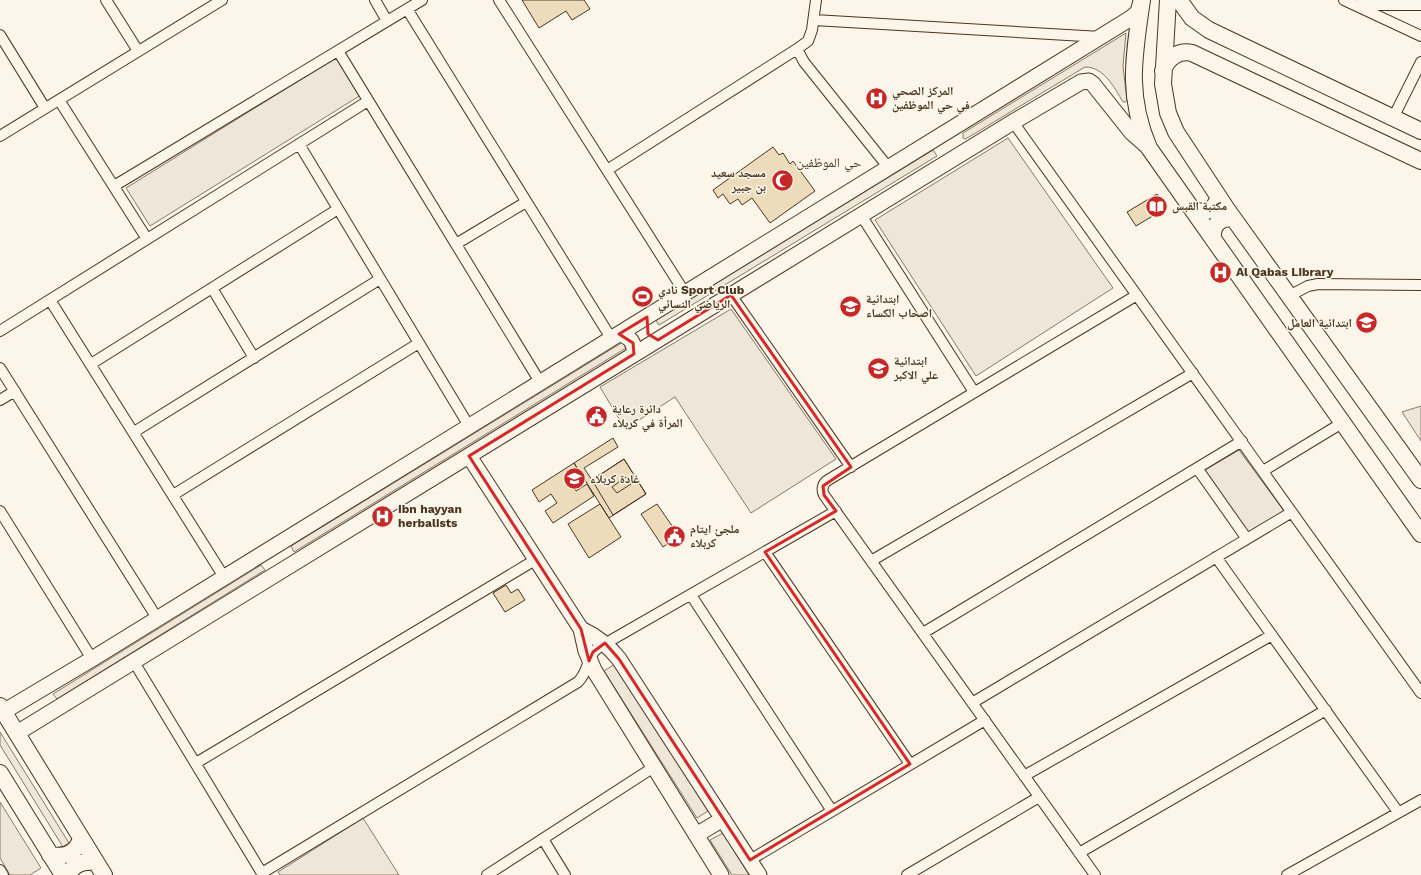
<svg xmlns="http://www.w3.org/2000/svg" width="1421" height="875" viewBox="0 0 1421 875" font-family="'Work Sans','Noto Naskh Arabic',sans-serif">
<rect width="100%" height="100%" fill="#fbf6e9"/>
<path fill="#ede6d9" stroke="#887966" d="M1126,33L1123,66L1127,101L1125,102H1123C1114,87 1104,67 1085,67L969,137L965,139L963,138V133Z
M337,57L361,95L150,226L126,188Z
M1008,138L1113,288L976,376L875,220Z
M933,150L937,156L659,325L655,319Z
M731,309L836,459L751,513L675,397L625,429L600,387Z
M623,342L626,348L294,552L291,546Z
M1421,406V441L1402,412Z
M1239,450L1284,511L1248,532L1205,470Z
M261,565L265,570L57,699L53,694Z
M615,664L708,811L697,818L604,671Z
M0,732L69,843L63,847L0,745Z
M0,802L41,868L30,875H10L0,858Z
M363,818L399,875H280L278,872Z
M723,833L749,875H732L710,840Z"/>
<path fill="#ecdcbc" stroke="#4a3520" d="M522,0H584L590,9L572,20L566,11L539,28Z
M773,147L779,155L783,153L790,164L793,161L815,191L770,223L752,198L742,205L738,199L730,204L723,194L718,198L713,190Z
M1157,194L1166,208L1136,226L1127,212Z
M613,438L618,447L584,468L592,480L624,459L646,494L609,518L574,463Z
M624,459L646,494L613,515L592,480Z
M574,463L582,477L572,484L576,491L587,484L594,496L553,523L545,511L557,503L551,494L539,502L532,490Z
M626,477L631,484L617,493L612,487Z
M600,504L621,537L589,558L568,524Z
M657,504L679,536L663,547L641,514Z
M506,585L511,593L518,589L525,600L505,612L493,593Z"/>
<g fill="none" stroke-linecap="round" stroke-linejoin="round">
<defs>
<path id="street" d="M106,0L138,51
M375,0L387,21
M499,0L685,293
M816,0L812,30L808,41L797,49L804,62L888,167
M1344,0L1421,36
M1358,5H1421
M407,9L611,338
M814,20L1101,37
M0,35L45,108
M338,51L540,382
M59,100L147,239
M1393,118L1421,62
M1013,122L1421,693
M0,136L222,0
M299,144L469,426
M607,170L797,49
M114,186L422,0
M861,215L974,392
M456,244L526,202
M212,288L254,358
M731,295L851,467
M1289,296L1308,286L1318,284L1421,285
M50,300L224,577
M0,331L368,101
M91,364L338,209
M0,368L157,618
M0,400L15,391
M134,432L380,279
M1197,468L1247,539
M1263,471L1342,423
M173,495L419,343
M0,511L92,659
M765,552L910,764
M1216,557L1398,812
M871,561L1193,373
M691,595L832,811
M923,633L1242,441
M134,662L263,875
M972,703L1292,512
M196,763L535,560
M1024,776L1272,635
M543,839L565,875
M1079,853L1326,710
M750,860L985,720
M0,870L3,875
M262,873L578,682C591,669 585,655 601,646L836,511
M487,875L654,767
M907,875L1039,797
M1095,875L824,495C821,489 823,483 828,480L1137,295
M1287,875L1421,800"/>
<path id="secondary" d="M619,334C630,336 635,343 634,354
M469,456L581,629L586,651L594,670L721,875
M581,629C596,636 608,645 619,659L759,875
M3,712L92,659L1131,18L1138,12L1141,1
M17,733L1013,122L1081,82L1089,81L1093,84L1132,133L1149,148
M696,835L723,819"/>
<path id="primary" d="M1142,0C1134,56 1126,94 1149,148L1421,534
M1168,0L1163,84L1168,113L1176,132L1226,208L1421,480
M1179,0L1192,18L1209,30L1421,131
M1163,71C1167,58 1179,50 1192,53L1421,161
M1192,209C1205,215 1214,211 1219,197
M1213,239C1212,225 1219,218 1233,218
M0,706L104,875
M0,773L63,875
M50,855C65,858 77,853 81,838
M68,875C74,863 84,861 96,862"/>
</defs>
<use href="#street" stroke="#4a3520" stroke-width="12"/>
<use href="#secondary" stroke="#4a3520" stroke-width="17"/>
<use href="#primary" stroke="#4a3520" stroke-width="18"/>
<use href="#street" stroke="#fbf6e9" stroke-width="10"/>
<use href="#secondary" stroke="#fbf6e9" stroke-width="15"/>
<use href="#primary" stroke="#fbf6e9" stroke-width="16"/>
</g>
<path fill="none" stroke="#d62828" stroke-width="3" stroke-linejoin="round" d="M731,295L851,467L823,486L824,495L836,511L765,552L910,764L750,860L619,659L605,643L593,652L589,661L581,629L469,456L634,354L633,343L619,334L647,317L648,334L658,340Z"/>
<defs>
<symbol id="hospital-disc" viewBox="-11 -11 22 22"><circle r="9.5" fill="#c62828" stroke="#fbf6e9"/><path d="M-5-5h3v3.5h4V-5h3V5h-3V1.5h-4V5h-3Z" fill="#fff"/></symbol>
<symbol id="mosque-disc" viewBox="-11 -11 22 22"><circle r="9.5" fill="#c62828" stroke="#fbf6e9"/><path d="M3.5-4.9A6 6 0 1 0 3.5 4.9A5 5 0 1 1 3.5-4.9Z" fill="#fff"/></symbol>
<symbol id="library-disc" viewBox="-11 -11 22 22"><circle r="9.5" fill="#c62828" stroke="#fbf6e9"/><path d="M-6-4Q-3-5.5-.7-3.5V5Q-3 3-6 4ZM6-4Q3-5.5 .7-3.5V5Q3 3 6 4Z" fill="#fff"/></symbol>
<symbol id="stadium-disc" viewBox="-11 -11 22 22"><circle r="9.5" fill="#c62828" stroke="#fbf6e9"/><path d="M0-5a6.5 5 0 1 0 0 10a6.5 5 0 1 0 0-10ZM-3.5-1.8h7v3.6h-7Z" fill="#fff"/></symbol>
<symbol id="school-disc" viewBox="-11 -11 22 22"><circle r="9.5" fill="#c62828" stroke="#fbf6e9"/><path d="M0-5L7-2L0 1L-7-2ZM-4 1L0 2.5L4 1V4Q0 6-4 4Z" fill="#fff"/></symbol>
<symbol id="civic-disc" viewBox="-11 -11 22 22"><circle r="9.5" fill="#c62828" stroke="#fbf6e9"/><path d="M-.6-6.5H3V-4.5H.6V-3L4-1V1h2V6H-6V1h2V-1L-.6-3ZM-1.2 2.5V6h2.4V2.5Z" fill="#fff"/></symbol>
</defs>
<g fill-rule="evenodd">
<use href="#hospital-disc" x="864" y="86" width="25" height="25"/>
<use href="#mosque-disc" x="770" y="168" width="25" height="25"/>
<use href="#library-disc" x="1144" y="194" width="25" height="25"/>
<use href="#hospital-disc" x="1208" y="260" width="25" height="25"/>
<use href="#stadium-disc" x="630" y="284" width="25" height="25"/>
<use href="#school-disc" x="838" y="294" width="25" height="25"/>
<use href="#school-disc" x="1354" y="310" width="25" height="25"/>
<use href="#school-disc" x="866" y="356" width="25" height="25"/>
<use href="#civic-disc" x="584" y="404" width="25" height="25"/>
<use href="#school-disc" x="562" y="466" width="25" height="25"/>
<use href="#hospital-disc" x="370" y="504" width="25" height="25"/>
<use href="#civic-disc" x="662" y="524" width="25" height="25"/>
</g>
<g text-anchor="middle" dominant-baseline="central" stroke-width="3" stroke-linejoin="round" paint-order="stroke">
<g font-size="12" font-weight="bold" fill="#4a3520" stroke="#fbf6e9" text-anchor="start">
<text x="892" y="91">المركز الصحي<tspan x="892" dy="14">في حي الموظفين</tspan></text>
<text x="766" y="173" text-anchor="end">مسجد سعيد<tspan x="766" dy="14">بن جبير</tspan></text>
<text x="1172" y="206">مكتبة القبس</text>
<text x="1236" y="272">Al Qabas Library</text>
<text x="658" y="290">نادي Sport Club<tspan x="658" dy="14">الرياضي النسائي</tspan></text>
<text x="866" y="299">ابتدائية<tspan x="866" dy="14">اصحاب الكساء</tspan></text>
<text x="1352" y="323" text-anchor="end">ابتدائية العامل</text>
<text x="894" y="361">ابتدائية<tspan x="894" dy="14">علي الاكبر</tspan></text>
<text x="612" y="409">دائرة رعاية<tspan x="612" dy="14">المرأة في كربلاء</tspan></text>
<text x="590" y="479">غادة كربلاء</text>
<text x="398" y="509">Ibn hayyan<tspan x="398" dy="14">herbalists</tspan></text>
<text x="690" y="529">ملجئ ايتام<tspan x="690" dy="14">كربلاء</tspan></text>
</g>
<g font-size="13" fill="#4a3520" stroke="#fbf6e9">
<text x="829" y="162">حي الموظفين</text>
</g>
</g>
</svg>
